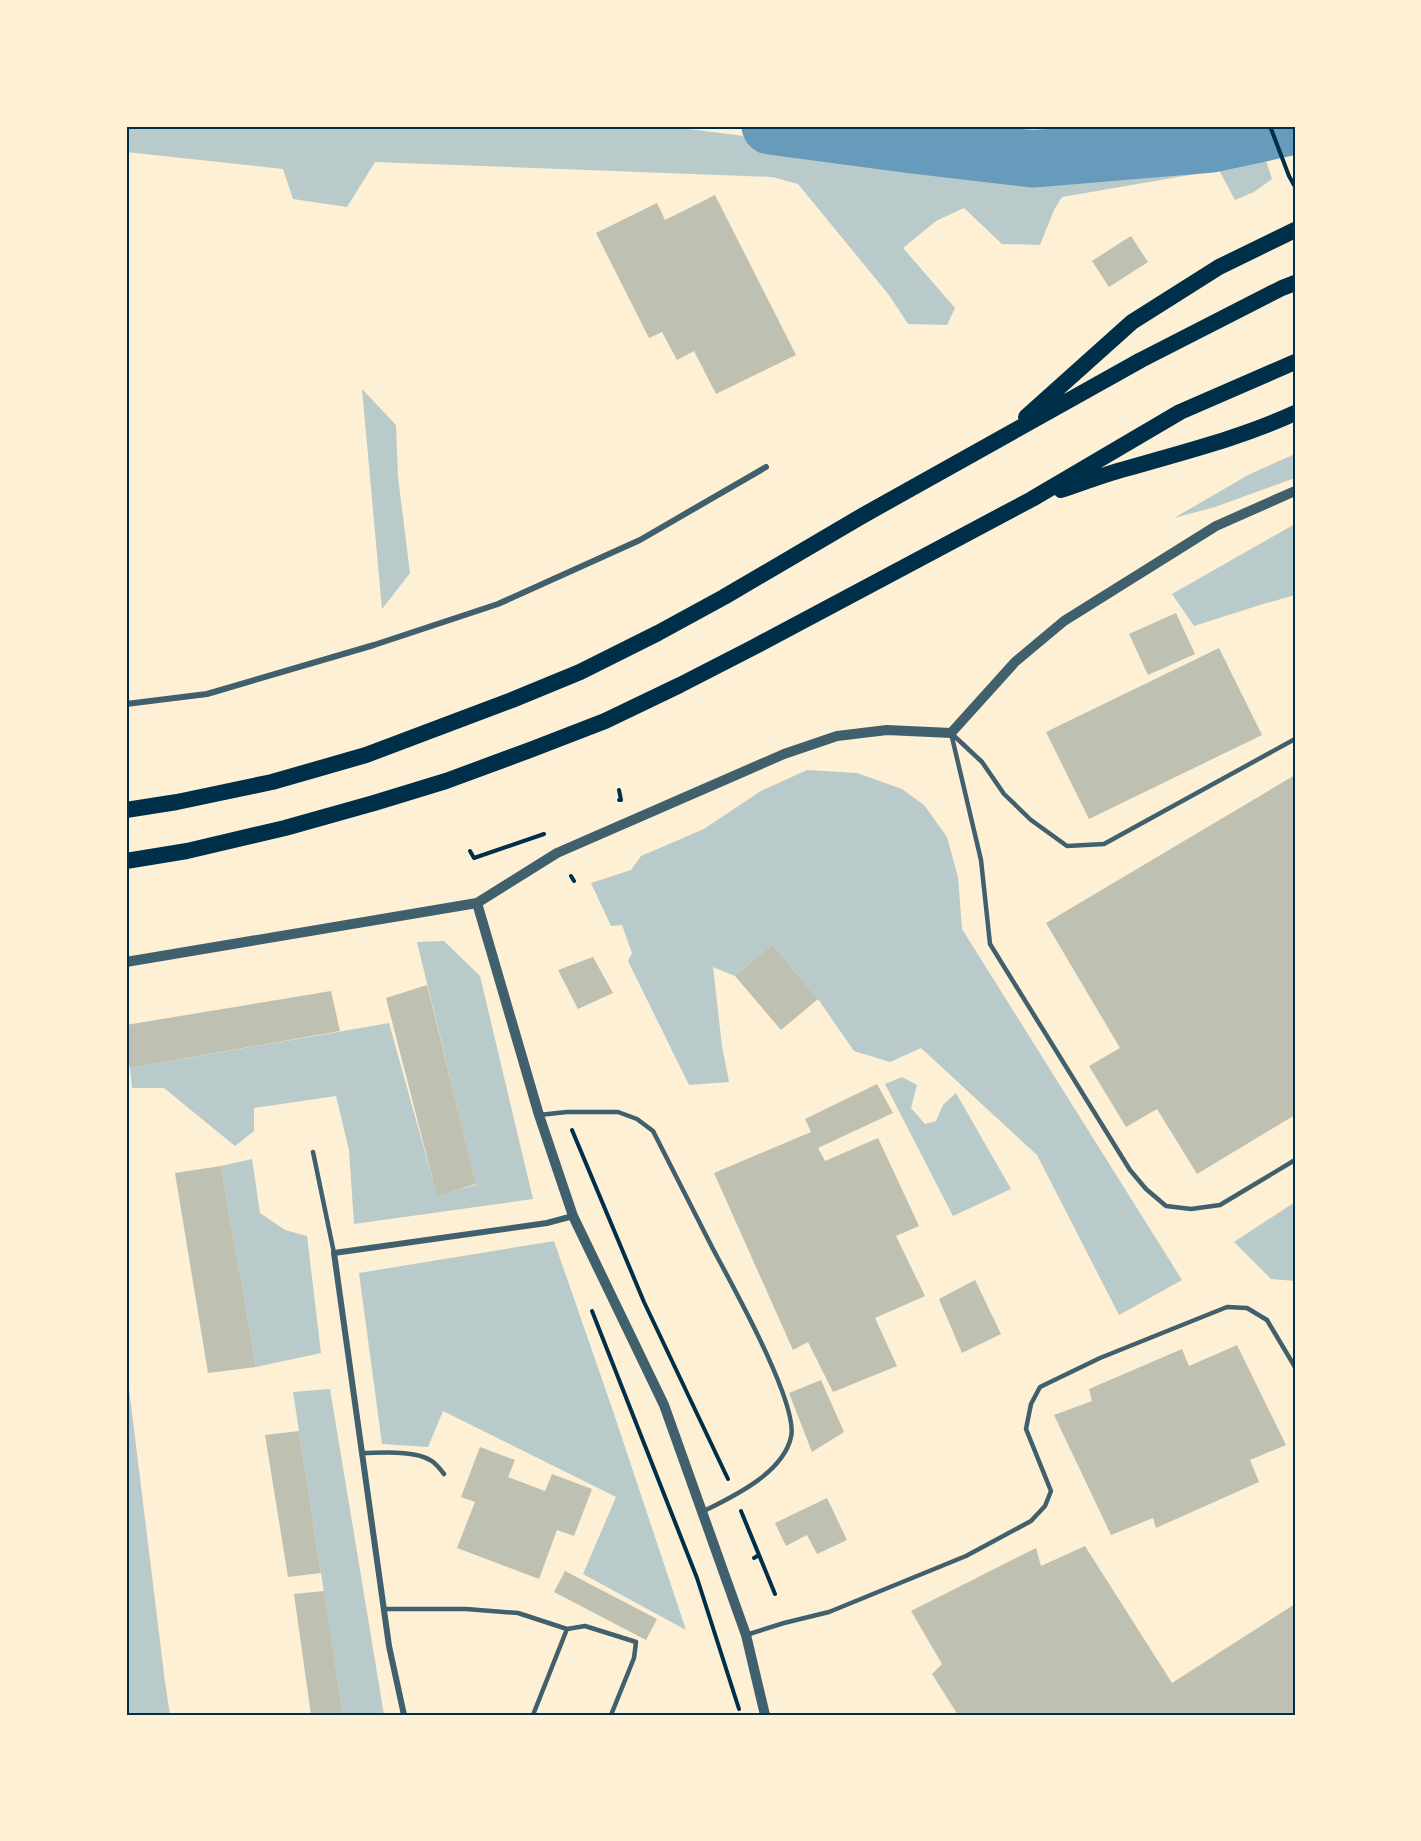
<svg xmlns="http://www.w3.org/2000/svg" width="1421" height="1841" viewBox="0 0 1421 1841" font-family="Inter,sans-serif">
<rect width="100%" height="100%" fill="#fdf0d5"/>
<path fill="#b9caca" d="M126,126H664L912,157L1029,170L1214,149L1259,139L1272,179L1254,192L1235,200L1219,170L1062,197L1054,210L1040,245L1002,244L964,208L936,221L903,248L955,308L947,325L908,324L889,295L798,184L772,177L375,162L347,207L293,199L283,169L126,152Z
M868,126H1246L1213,132L1033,148Z
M362,389L396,425L398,477L410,573L382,609Z
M1295,454V478L1215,507L1174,518L1250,474Z
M1295,524V595L1260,605L1194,626L1172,594Z
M807,770L857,773L902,789L924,805L947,837L958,877L962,929L1182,1280L1119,1315L1037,1155L921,1048L890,1062L854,1051L818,999L772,944L735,976L713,967L722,1046L729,1082L689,1085L628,961L632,953L622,925L611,926L591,883L631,870L641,856L704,829L761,791Z
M444,941L480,976L533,1199L354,1224L349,1150L336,1096L254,1108V1131L235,1146L164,1088H132L130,1068L389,1023L437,1195L476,1185L417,942Z
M902,1077L917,1085L911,1108L925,1124L936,1121L943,1105L956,1093L1011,1189L953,1216L885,1084Z
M252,1159L260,1213L285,1230L307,1236L321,1353L256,1367L221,1166Z
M1295,1202V1281L1271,1279L1234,1242Z
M554,1241L613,1411L686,1630L583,1574L616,1497L443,1411L428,1447L382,1444L359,1273Z
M126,1364L165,1682L170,1715H126Z
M330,1389L384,1715H343L293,1392Z"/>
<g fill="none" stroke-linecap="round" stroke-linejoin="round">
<path stroke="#669bbc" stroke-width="57" d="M770,126L913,145L1033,159L1212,144L1295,126"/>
</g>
<path fill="#bec0b2" d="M715,195L796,355L716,394L694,351L677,360L662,332L649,338L596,233L657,203L665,220Z
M1131,236L1148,262L1109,287L1092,261Z
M1176,613L1195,654L1148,675L1129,634Z
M1219,648L1262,735L1089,819L1046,732Z
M1295,775V1115L1197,1174L1157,1109L1126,1127L1089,1066L1120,1048L1046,923Z
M772,944L818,999L781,1030L735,976Z
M593,957L613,993L578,1009L558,970Z
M427,985L476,1184L437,1196L386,998Z
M331,991L340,1031L130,1068L126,1048V1025Z
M877,1084L893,1113L818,1148L825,1161L878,1138L919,1226L896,1236L925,1296L875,1318L897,1366L833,1392L808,1342L793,1350L714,1173L811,1132L805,1119Z
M221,1166L256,1367L208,1373L175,1173Z
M975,1280L1001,1334L962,1353L939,1299Z
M1237,1345L1286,1445L1250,1460L1259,1482L1156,1528L1153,1518L1111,1535L1054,1415L1092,1401L1089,1389L1182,1349L1189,1366Z
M821,1380L844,1432L812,1452L789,1393Z
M299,1431L321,1573L288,1577L265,1435Z
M480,1447L515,1460L508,1477L545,1491L552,1474L592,1489L574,1536L557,1530L539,1579L457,1548L475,1502L461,1497Z
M827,1498L847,1540L817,1554L807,1535L786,1546L775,1523Z
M1085,1546L1172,1683L1295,1604V1715H958L932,1674L942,1664L911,1611L1036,1548L1041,1566Z
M565,1571L657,1619L646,1640L554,1592Z
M324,1591L343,1715H311L294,1594Z"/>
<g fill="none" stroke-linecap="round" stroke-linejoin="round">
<path stroke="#003049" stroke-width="4" d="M1270,126L1289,176L1294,185
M619,790L621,800H619
M470,851L474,858L544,834
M571,876L574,881
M572,1130L644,1302L728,1479
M592,1311L697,1578L739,1709
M741,1511L775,1594
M754,1558L759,1555"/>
<path stroke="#3f606c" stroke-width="4.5" d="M951,733L981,860L990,944L1130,1170L1146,1189L1166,1206L1191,1209L1220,1205L1295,1160
M951,733L982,762L1004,794L1031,820L1067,846L1104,844L1295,739
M539,1115L567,1112H618L637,1119L653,1131C673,1170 693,1209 713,1249C731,1283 799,1404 791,1437C783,1473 734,1496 704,1511
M313,1152L334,1253
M363,1453C382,1453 414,1450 430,1460C436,1463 440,1469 444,1474
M385,1609H466L518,1613L567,1629L533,1715
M567,1629L585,1626L636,1642L634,1658L611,1715
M746,1635L784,1623L829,1612L966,1556L1031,1521L1045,1506L1051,1491L1026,1429L1031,1404L1040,1387L1100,1358L1227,1307L1247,1308L1267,1320L1295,1367"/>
<path stroke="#3f606c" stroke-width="6" d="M126,704L207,694L374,645L498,604L640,540L766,467
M404,1715L389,1646L334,1253L547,1223L573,1216"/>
<path stroke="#3f606c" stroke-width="10" d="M477,903L539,1115L573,1216L664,1405L746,1635L765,1715
M126,962L477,903L557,853L784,754L837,736L887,730L951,733L1015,662L1064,621L1216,526L1295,491"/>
<path stroke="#003049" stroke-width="16" d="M1026,417L1132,322L1219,267L1295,230
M1061,490C1085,482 1108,473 1132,467C1187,451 1243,437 1295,413
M126,810L177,802L272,782L366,755L512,700L580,672L658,633L724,597L862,516L1141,360L1282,288L1295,283
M126,861L187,851L285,828L374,803L446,781L530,750L605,721L680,685L754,647L1032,499L1180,412L1295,362"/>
</g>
<rect width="1421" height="1841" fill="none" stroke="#fdf0d5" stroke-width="255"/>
<rect x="128" y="128" width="1166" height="1586" fill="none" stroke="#003049" stroke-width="2"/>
</svg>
